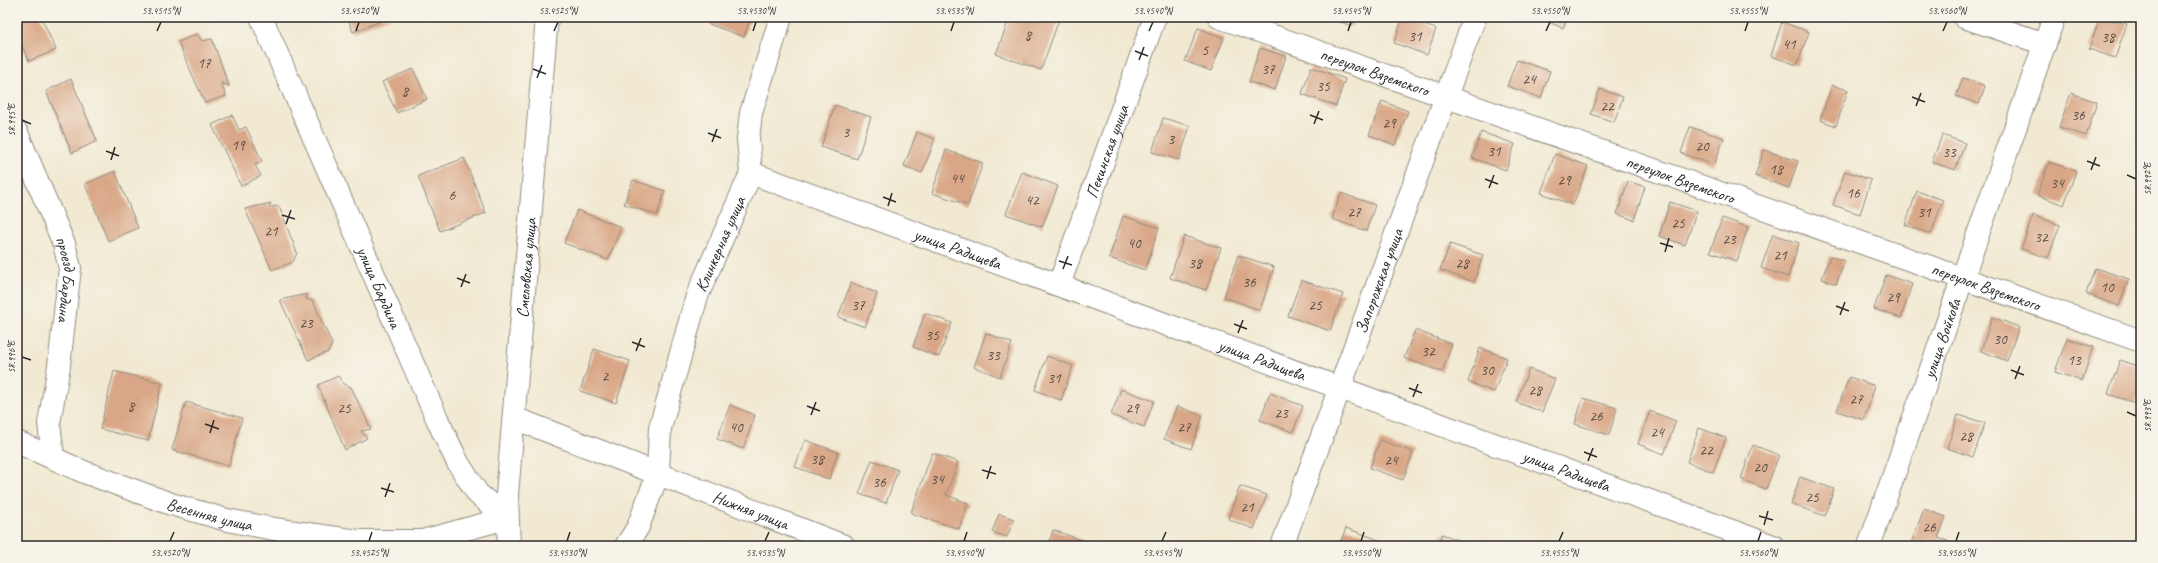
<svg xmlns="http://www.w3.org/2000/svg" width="2158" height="563" viewBox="0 0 2158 563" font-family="Caveat,sans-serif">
<rect width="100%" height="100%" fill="#f7f3e8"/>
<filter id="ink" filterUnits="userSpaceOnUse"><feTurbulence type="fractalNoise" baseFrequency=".025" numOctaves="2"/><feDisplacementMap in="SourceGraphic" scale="8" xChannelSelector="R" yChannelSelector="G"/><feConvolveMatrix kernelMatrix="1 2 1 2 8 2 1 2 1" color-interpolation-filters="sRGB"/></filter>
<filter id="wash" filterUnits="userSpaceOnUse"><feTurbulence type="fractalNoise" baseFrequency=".012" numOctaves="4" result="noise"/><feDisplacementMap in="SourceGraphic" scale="16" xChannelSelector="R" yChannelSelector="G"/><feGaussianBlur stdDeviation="0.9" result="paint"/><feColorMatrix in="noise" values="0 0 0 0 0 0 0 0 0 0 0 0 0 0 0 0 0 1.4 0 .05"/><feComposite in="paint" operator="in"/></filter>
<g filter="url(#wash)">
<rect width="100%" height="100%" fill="#f1e9d2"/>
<g id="blocks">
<path fill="#d9a787" d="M17,17H41L56,50L29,61L17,36Z
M347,17H391L353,32Z
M711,17H751L744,37L709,24Z
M1010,17H1060L1041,70L996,54Z
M1326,17H1355L1352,26Z
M1403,17L1436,29L1427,55L1394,43Z
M1536,17H1568L1563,28Z
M2100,17L2127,24L2115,58L2089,49Z
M1782,22L1809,32L1797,65L1771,56Z
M1198,28L1224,38L1211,71L1185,61Z
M197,34L202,41L212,39L229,86L221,83L226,96L205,103L178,42Z
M1260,48L1286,56L1275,90L1249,82Z
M1517,60L1550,71L1541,98L1507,86Z
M1311,67L1345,79L1336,106L1302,94Z
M413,69L427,99L397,113L382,82Z
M1963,78L1985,86L1979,104L1956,96Z
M71,79L97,141L72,153L46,91Z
M1832,85L1848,90L1836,126L1820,120Z
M1600,89L1623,97L1614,122L1591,114Z
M2071,93L2097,102L2086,136L2059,127Z
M1382,101L1408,111L1395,145L1369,135Z
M835,105L871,117L857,159L821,147Z
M232,115L239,130L246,127L262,161L255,165L261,176L241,186L212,125Z
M1163,118L1190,126L1179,160L1152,152Z
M1690,127L1724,138L1714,165L1681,153Z
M917,132L935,139L922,173L904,166Z
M1481,132L1515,144L1506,170L1472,158Z
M1942,135L1965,143L1955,170L1932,162Z
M946,150L983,163L968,205L932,193Z
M1764,150L1798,161L1789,188L1755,176Z
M1555,154L1588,166L1573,205L1541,193Z
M464,158L486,213L440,231L418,176Z
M2049,162L2076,171L2064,205L2037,195Z
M115,171L138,228L108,241L85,184Z
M1845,171L1871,180L1860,214L1833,205Z
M1022,172L1058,186L1042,227L1006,214Z
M633,180L665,191L657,215L624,204Z
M1628,181L1645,187L1634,220L1617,214Z
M1917,191L1943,200L1931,234L1905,225Z
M1341,193L1375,205L1366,231L1332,219Z
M1670,202L1697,211L1685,245L1659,236Z
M271,203L269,207L279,206L297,253L293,262L272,270L245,209Z
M577,210L621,227L608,260L564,243Z
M2033,215L2060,225L2048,258L2021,249Z
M1123,216L1159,228L1145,270L1109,258Z
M1722,218L1748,227L1737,261L1710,252Z
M1773,234L1799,243L1788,277L1761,268Z
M1184,236L1221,248L1206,290L1170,278Z
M1450,244L1483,255L1474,282L1440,270Z
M1238,255L1274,267L1260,310L1224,297Z
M1830,256L1845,261L1836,284L1822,279Z
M2095,268L2129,279L2119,306L2086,294Z
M1886,275L1912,284L1901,318L1874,309Z
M1301,280L1343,294L1330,331L1288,316Z
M851,283L877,293L865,327L838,317Z
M307,294L306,299L313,301L332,344L328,352L308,360L280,300Z
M925,313L952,323L939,357L913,347Z
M1992,317L2019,327L2007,361L1981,351Z
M1415,330L1452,344L1442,372L1404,358Z
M986,333L1012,343L1000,377L974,367Z
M2067,338L2093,347L2082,381L2055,372Z
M1480,348L1507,358L1494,392L1468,382Z
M594,349L630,361L616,403L580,391Z
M1047,356L1073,366L1061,400L1035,390Z
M2120,360L2141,367V385L2135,403L2108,394Z
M1529,369L1555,379L1542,412L1516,402Z
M114,371L162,383L148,441L100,429Z
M338,376L343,384L351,387L371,429L361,431L367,438L345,450L318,385Z
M1849,377L1875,386L1864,420L1837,411Z
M1121,389L1154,401L1144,427L1111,415Z
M1270,393L1303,406L1293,432L1260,420Z
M1583,398L1617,408L1609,435L1575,424Z
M186,402L242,418L229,466L172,450Z
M730,405L755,415L743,449L717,439Z
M1177,406L1203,416L1191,449L1164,439Z
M1650,411L1676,421L1664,454L1638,444Z
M1958,415L1985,423L1973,457L1947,448Z
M1699,428L1726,438L1713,472L1687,462Z
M805,440L838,452L829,479L795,467Z
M1380,440L1413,452L1403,480L1370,468Z
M1753,445L1779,455L1766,489L1741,479Z
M932,453L958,462L946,495L968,503L959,529L911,513Z
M872,460L898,470L886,503L859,494Z
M1800,477L1834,489L1825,516L1791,504Z
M1240,486L1267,495L1254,529L1228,519Z
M1924,509L1946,517L1938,538L1948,541L1946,546H1910Z
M999,514L1014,519L1007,537L992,532Z
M1346,528L1379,540L1377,546H1339Z
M1053,530L1087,542L1086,546H1048Z
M1442,534L1468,544L1467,546H1437Z"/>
</g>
</g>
<g filter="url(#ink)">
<use href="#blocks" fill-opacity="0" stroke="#8e8a7e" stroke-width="1"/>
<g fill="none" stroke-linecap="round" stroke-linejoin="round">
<defs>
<g id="minor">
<path id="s1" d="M261,17L438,421L458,463L478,494L507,518"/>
<path id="s2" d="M1219,17L2141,341"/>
<path d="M1964,17L2045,44"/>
<path id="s3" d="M17,133L64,244L70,268L59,366L49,423L53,457"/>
<path id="s4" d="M751,173L1773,546"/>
<path id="s5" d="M1059,285L1155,17"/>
<path id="s6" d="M514,418L844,546"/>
<path id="s7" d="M17,442L84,472L171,504L227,520L274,529L358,541H422L507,518"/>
<path id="s8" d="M509,546L507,495L547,17"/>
<path id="s9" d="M626,546L638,527L658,473L660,428L697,296L751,173L748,139L751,113L781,17"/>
<path id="s10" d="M1282,546L1475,17"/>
<path id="s11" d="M1869,546L2054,17"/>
</g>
</defs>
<use href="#minor" stroke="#8e8a7e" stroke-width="24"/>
<use href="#minor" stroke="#fff" stroke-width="22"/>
</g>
</g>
<path fill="none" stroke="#2b2b2b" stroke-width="1.5" d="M157,31L161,22M356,31L359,22M554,31L558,22M753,31L756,22M951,31L954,22M1149,31L1153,22M1348,31L1351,22M1546,31L1550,22M1745,31L1748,22M1943,31L1947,22M1135,51L1148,56M1139,60L1144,47M533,69L546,74M537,78L542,65M1912,97L1925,102M1916,106L1921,93M1310,115L1323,120M22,120L31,124M1314,124L1319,111M708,133L721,138M712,142L717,129M106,151L119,156M111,160L115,147M2087,161L2100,166M2091,170L2096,157M2127,175L2136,179M1485,179L1498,184M1489,188L1494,175M883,197L896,202M888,206L892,193M282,215L295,219M286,224L291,210M1660,243L1673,247M1665,252L1669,238M1059,261L1072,265M1063,269L1068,256M457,278L470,283M461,287L466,274M1836,306L1849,311M1840,315L1845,302M1234,324L1247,329M1238,333L1243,320M632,342L645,347M636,351L641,338M22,357L31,360M2011,370L2024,375M2015,379L2020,366M1409,388L1422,393M1413,397L1418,384M807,406L820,411M2127,412L2136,416M811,415L816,402M205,424L219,429M210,433L214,420M1584,452L1597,457M1588,461L1593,448M982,470L996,474M987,479L991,466M381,488L394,492M385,497L390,483M1759,516L1773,520M1764,525L1768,511M170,541L174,532M369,541L372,532M567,541L570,532M765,541L769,532M964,541L967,532M1162,541L1166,532M1361,541L1364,532M1559,541L1563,532M1758,541L1761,532M1956,541L1959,532"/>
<g text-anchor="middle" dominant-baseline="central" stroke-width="3" stroke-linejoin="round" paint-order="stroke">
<g font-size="15" fill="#564a42">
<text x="1028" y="35">8</text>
<text x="1415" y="36">31</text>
<text x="2108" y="37">38</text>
<text x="1789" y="44">41</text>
<text x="1205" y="50">5</text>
<text x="204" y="63">17</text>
<text x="1268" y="69">37</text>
<text x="1529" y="79">24</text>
<text x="1323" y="86">35</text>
<text x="405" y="91">8</text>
<text x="1607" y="106">22</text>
<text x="2078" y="115">36</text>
<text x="1389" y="123">29</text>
<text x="846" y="132">3</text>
<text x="1171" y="139">3</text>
<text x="238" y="145">19</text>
<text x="1702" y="146">20</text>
<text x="1494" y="151">31</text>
<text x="1949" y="152">33</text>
<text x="1776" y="169">18</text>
<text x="957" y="178">44</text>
<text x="1564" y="180">29</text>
<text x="2057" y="183">34</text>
<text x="1853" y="193">16</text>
<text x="452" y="195">6</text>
<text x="1032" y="200">42</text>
<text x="1354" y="212">27</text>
<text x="1924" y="212">31</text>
<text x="1678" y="223">25</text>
<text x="271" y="231">21</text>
<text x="2041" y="237">32</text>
<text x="1729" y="239">23</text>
<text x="1134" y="243">40</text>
<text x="1780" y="255">21</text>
<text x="1195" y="263">38</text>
<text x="1462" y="263">28</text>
<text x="1249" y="282">36</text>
<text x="2107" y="287">10</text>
<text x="1893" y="297">29</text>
<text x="858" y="305">37</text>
<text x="1315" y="305">25</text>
<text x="306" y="323">23</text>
<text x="932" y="335">35</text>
<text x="2000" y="339">30</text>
<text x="1428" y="351">32</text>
<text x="993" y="355">33</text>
<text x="2074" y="360">13</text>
<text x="1487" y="370">30</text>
<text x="605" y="376">2</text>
<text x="1054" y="378">31</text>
<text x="1535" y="390">28</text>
<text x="1856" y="399">27</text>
<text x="131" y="406">8</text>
<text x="344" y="408">25</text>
<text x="1132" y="408">29</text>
<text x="1281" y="413">23</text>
<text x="1596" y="416">26</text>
<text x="736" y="427">40</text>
<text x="1184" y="427">27</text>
<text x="1657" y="432">24</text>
<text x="1966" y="436">28</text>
<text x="1706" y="450">22</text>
<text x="817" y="459">38</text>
<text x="1391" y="460">24</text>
<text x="1760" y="467">20</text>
<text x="937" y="479">34</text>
<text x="879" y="482">36</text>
<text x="1812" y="497">25</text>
<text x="1247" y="507">21</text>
<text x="1929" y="527">26</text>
</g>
<g font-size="17" fill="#2b2b2b" stroke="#f7f3e8">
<text stroke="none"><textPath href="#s2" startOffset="165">переулок Вяземского</textPath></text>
<text stroke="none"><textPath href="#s5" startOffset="142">Пекинская улица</textPath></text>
<text stroke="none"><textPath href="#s2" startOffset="489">переулок Вяземского</textPath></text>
<text stroke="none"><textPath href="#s9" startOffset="319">Клинкерная улица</textPath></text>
<text stroke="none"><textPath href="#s4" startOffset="220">улица Радищева</textPath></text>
<text stroke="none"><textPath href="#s8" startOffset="279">Смеловская улица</textPath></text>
<text stroke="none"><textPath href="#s3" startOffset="156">проезд Бардина</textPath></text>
<text stroke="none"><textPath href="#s10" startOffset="282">Запорожская улица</textPath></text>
<text stroke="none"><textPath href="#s2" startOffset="813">переулок Вяземского</textPath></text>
<text stroke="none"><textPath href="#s1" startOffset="295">улица Бардина</textPath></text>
<text stroke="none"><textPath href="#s11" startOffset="220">улица Войкова</textPath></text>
<text stroke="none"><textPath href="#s4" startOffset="544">улица Радищева</textPath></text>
<text stroke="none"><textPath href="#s4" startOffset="868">улица Радищева</textPath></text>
<text stroke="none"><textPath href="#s6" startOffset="254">Нижняя улица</textPath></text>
<text stroke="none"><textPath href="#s7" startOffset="206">Весенняя улица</textPath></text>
</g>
</g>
<rect width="2158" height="563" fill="none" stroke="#f7f3e8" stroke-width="44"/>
<rect x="22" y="22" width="2114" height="519" fill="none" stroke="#2b2b2b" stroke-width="1.5"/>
<g font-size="10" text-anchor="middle" fill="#2b2b2b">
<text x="161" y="14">53.4515°N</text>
<text x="359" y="14">53.4520°N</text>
<text x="558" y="14">53.4525°N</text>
<text x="756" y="14">53.4530°N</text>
<text x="954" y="14">53.4535°N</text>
<text x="1153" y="14">53.4540°N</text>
<text x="1351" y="14">53.4545°N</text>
<text x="1550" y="14">53.4550°N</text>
<text x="1748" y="14">53.4555°N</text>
<text x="1947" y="14">53.4560°N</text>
<text transform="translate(11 120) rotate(-90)" y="4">58.995°E</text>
<text transform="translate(2147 179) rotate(-90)" y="4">58.992°E</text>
<text transform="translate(11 357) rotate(-90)" y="4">58.996°E</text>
<text transform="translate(2147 416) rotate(-90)" y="4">58.993°E</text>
<text x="170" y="556">53.4520°N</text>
<text x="369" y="556">53.4525°N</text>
<text x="567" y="556">53.4530°N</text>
<text x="765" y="556">53.4535°N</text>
<text x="964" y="556">53.4540°N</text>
<text x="1162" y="556">53.4545°N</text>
<text x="1361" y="556">53.4550°N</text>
<text x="1559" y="556">53.4555°N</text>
<text x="1758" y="556">53.4560°N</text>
<text x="1956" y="556">53.4565°N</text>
</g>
</svg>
